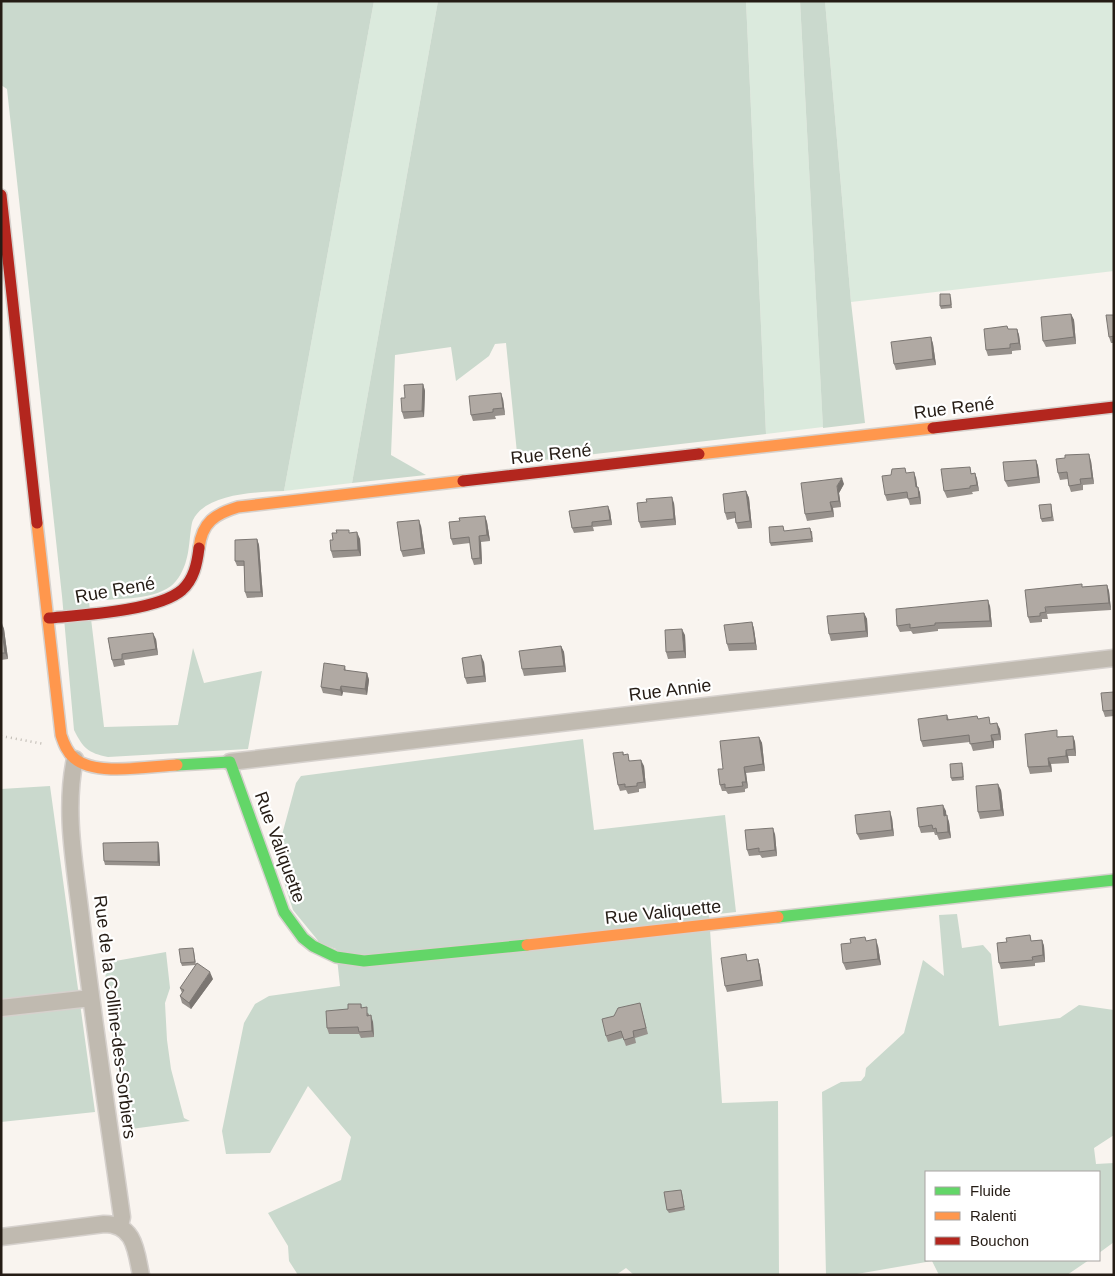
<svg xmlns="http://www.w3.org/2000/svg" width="1115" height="1276" viewBox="0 0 1115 1276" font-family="Arial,sans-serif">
<rect width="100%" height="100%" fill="#f9f4ef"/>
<path fill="#dbeadd" d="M374,1H438L352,483L284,491Z
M746,1H800L823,427L766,434Z
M825,1H1114V271L851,302Z"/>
<path fill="#cad9cd" d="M1,1H374L284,491C257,492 206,493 193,520C190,526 190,550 186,561C184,569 178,581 171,586C149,602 115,597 89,602L104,727L178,725L193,648L204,683L262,671L248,749L108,757C88,753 83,748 74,730L62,596L7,89L1,85Z
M438,1H746L766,434L518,463L506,343L495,344L489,356L456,381L451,347L395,355L391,455L426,475L352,483Z
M800,1H825L851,302L865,423L823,428Z
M583,739L594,830L725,815L736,912L709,915L722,1103L778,1101L779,1275H634L626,1268L616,1275H298L289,1261L288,1246L268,1213L341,1180L351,1137L308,1086L270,1153L226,1154L222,1131L244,1023L255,1004L269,996L340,986L336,949L320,943L293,910L276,857L296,783L301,776Z
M50,786L95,1112L1,1122V789Z
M957,914L962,948L983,945L991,954L999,1026L1060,1018L1079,1005L1114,1010V1135L1094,1148L1096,1164L1114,1163V1242L1099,1253V1172H926V1260H1089L1067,1275H939L932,1261L851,1275H826L822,1092L841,1082L861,1081L865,1076L866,1068L904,1033L923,960L944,976L939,915Z
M166,952L170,988L165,1003L167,1040L171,1069L184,1118L190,1121L124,1130L104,963Z"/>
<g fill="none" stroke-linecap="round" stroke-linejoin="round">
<defs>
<path id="street" d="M75,759C64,811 75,866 81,918C93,1018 108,1117 122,1217L120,1226
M230,762L1114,658
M1,1008L91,998
M1,1237L104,1224C135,1224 136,1251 141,1275"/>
<path id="fast" d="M177,765L230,762L284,912L303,938L313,946L336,957L364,961L527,945
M778,917L1114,880"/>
<path id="slow" d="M699,454L933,428
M37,523L61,735C64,744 67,752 74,758C95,777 151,766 177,765
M199,548C202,522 215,514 238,507L463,481
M527,945L778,917"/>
<path id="jam" d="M1,195L37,523
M933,428L1114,407
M463,481L699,454
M49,618C81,615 158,611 182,590C194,579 197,564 199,548"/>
</defs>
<use href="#street" stroke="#d6d1cd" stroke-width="19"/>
<use href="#fast" stroke="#d6d1cd" stroke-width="14"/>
<use href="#slow" stroke="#d6d1cd" stroke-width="14"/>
<use href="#jam" stroke="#d6d1cd" stroke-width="14"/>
<path stroke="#bdb8b1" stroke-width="2.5" stroke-dasharray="1 4" stroke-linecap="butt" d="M1,736L44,744"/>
<use href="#street" stroke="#c0bab0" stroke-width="16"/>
<use href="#fast" stroke="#63d668" stroke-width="11"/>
<use href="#slow" stroke="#ff974d" stroke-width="11"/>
<use href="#jam" stroke="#b3261e" stroke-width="11"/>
</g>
<path fill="#97918c" d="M951,297L952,308L941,309L940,306Z
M1071,314L1074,320L1076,344L1046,347L1043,341Z
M1114,315V343H1111L1109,337Z
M1009,329H1017L1019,335L1021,350L1012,351V354L988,356L986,350Z
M931,337L933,344L936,365L896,370L894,364Z
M423,384L425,391L424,417L404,419L402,412Z
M503,399L505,415L495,416L496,419L473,421L471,415Z
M1036,460L1038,466L1040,483L1008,487L1005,481Z
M1091,461L1094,484L1083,485V490L1071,492L1069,486L1068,479L1060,480L1058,473Z
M907,473L916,478L917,487H918L920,493L921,504L910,505L908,498L887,501L885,495Z
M972,473H975L977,479L979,491L972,492L973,494L947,498L944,491Z
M844,484L839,493L841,507L833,508L834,517L807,521L805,514Z
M746,491L749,498L752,528L738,529L736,523L735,518L727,520L725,513Z
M674,503L676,525L641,528L639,522Z
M1051,504L1054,521L1042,522L1041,519Z
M610,511L612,525L593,527L594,531L574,533L572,528Z
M485,516L487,522L490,541L481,542L482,564L474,565L472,559L470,543L453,545L451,539L460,521Z
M421,526L425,554L403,557L401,551Z
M784,529V531H812L813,542L771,546L770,543Z
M350,533L360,539L361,556L333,558L331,551L333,540Z
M257,539L259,545L263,597L247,598L245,592L244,566H237L235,561Z
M1107,585L1109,591L1111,610L1047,614L1048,619H1042V622L1030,623L1028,617L1083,587Z
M990,606L992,627L938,629V631L913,634L911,631L900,632L897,626Z
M864,613L867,619L868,637L831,641L829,634Z
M752,622L754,629L757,650L729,651L727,644Z
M1,623L4,629L8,659L1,660Z
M685,635L686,658L668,659L666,652Z
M108,638L156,639L158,655L124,660L125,665L114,667L112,660Z
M561,646L564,652L566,672L524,676L522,669Z
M484,662L486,682L467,684L465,678Z
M345,666L346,671L367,673L369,680L367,695L343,692L342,696L323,693L321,687Z
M1114,692V716L1105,717L1103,711Z
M947,715L949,720L977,716L978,719L991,724L1000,729L1001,740L994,741V748L973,751L970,742L923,747L921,741Z
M1059,736V737L1073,736L1075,742L1076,756H1068L1069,763L1051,764L1052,772L1030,774L1028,767Z
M759,737L762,743L765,771L746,773L748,788L745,789V792L728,794L726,791H722L720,785L723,769Z
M623,752L624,755L630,761L644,766L646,788L639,789V792L628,794L626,790L620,791L618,785Z
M963,766L964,780L952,781L951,778Z
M1001,790L1004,816L980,819L978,812Z
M946,811V815L949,822L951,838L939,840L937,835H935L934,832L921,833L919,827Z
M892,818L894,836L860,840L857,834Z
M775,834L777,856L762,858L760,855L749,856L747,850Z
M158,842L159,846L160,866L105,865L104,861Z
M1042,940L1044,946L1045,962L1035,963V966L1001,969L999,963L1032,941Z
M867,941L878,946L881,965L846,970L843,963Z
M194,951L196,965L182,966L181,963Z
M758,959L760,966L763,986L727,992L725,986Z
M213,979L191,1009L182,1003L180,996L182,993L180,988Z
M640,1003L648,1034L635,1038L636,1043L626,1046L623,1038L608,1042L606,1036L614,1016Z
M361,1004L362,1008L369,1014V1016L373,1022L374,1037L361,1038L359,1034H329L327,1028L348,1009Z
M682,1193L685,1210L669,1213L667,1210Z"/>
<path fill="#7b7672" d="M1071,314L1074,320L1076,344L1074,337Z
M1017,329L1019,335L1021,350L1019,343Z
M931,337L933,344L936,365L933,359Z
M423,384L425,391L424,417L422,411Z
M501,393L503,399L505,415L503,408Z
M1089,454L1091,461L1094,484L1092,478Z
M1036,460L1038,466L1040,483L1038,477Z
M914,472L916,478L918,493L916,487Z
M975,473L977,479L979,491L977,485Z
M842,478L844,484L839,493L841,507L839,501L837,486Z
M918,487L920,493L921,504L919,497Z
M746,491L749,498L752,528L750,521Z
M672,497L674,503L676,525L674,519Z
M830,502L833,508L834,517L832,511Z
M608,506L610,511L612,525L610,520Z
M485,516L487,522L490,541L487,535Z
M419,520L421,526L425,554L422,548Z
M357,532L360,539L361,556L358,550Z
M479,536L481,542L482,564L480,558Z
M257,539L259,545L263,597L261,592Z
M1107,585L1109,591L1111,610L1109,603Z
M988,600L990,606L992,627L990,621Z
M864,613L867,619L868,637L866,631Z
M752,622L754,629L757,650L755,643Z
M2,623L4,629L8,659L5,653Z
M682,629L685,635L686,658L684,651Z
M153,633L156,639L158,655L156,649Z
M561,646L564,652L566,672L564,666Z
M481,655L484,662L486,682L484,676Z
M367,673L369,680L367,695L365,689Z
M341,686L343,692L342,696L340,690Z
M997,723L1000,729L1001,740L999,734Z
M991,735L994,741V748L992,741Z
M1073,736L1075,742L1076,756L1074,749Z
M759,737L762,743L765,771L763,764Z
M1066,750L1068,756L1069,763L1066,756Z
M1048,758L1051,764L1052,772L1049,766Z
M641,760L644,766L646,788L644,782Z
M744,767L746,773L748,788L746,782Z
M998,784L1001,790L1004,816L1001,810Z
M943,805L946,811L947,822L944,816Z
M890,811L892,818L894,836L892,830Z
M947,815L949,822L951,838L948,832Z
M773,828L775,834L777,856L775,850Z
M158,842L159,846L160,866L158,862Z
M876,939L878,946L881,965L878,959Z
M1042,940L1044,946L1045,962L1043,955Z
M758,959L760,966L763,986L761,980Z
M210,972L213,979L191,1009L189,1003Z
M371,1015L373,1022L374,1037L372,1031Z"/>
<path fill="#b0a9a3" stroke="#7b7672" d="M940,294H950L951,305L940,306Z
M1071,314L1074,337L1043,341L1041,317Z
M1106,315H1114V336L1109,337Z
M1007,326L1008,329H1017L1019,343L1010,344V348L986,350L984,329Z
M931,337L933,359L894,364L891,342Z
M423,384L422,411L402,412L401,398H405L404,385Z
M501,393L503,408L493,409V412L471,415L469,396Z
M1089,454L1092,478L1080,479L1081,484L1069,486L1067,472L1058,473L1056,459L1065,458V455Z
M1036,460L1038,477L1005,481L1003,462Z
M970,467L971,474L975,473L977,485L970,486V488L944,491L941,469Z
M905,468L906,473L914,472L916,487H918L919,497L908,499L907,492L885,495L882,476L891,475L892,469Z
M842,478L837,486L839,501L830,502L832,511L805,514L801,483Z
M746,491L750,521L736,523L735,512L725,513L723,494Z
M672,497L674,519L639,522L637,503L647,502L646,499Z
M1051,504L1052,517L1041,519L1039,505Z
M608,506L610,520L592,522V526L572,528L569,511Z
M485,516L487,535L479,536L480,558L472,559L469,537L451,539L449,522L460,521L459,518Z
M419,520L422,548L401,551L397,522Z
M783,526L784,531L810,528L812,539L770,543L769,527Z
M336,530H349V533L357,532L358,550L331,551L330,540H333L332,533H337Z
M257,539L261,592H245L244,561H235V540Z
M1082,584V587L1107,585L1109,603L1045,607L1046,612L1040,613V616L1028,617L1025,590Z
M988,600L990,621L935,623V625L910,628V624L897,626L896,609Z
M864,613L866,631L829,634L827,616Z
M752,622L755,643L727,644L724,625Z
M1,623L5,653H1Z
M682,629L684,651L666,652L665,630Z
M153,633L156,649L122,654V659L112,660L108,638Z
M561,646L564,666L522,669L519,651Z
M481,655L484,676L465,678L462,658Z
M324,663L345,666L344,670L367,673L365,689L341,686L340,690L321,687Z
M1114,692V710L1103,711L1101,693Z
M947,715V720L977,716L978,719L989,717L990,724L997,723L999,734L991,735L992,741L970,744L969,735L921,741L918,719Z
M1057,730V737L1073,736L1074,749L1066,750V756L1048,758L1049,766L1028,767L1025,734Z
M759,737L763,764L744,767L746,782H742L743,786L725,788V784L720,785L718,769H723L720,741Z
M623,752V755L628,754L629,761L641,760L644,782L637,783V786L625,787V784L618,785L613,753Z
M962,763L963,777L951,778L950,764Z
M998,784L1001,810L978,812L976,786Z
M943,805L944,816L947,815L948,832L937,833L936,828L933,829L932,825L919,827L917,808Z
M890,811L892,830L857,834L855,815Z
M773,828L775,850L759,852V848L747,850L745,830Z
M158,842V862L104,861L103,843Z
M1030,935L1031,941L1042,940L1043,955L1032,957L1033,960L999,963L997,943L1007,942L1006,938Z
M865,937L866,941L876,939L878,959L843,963L841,944L851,943L850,939Z
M193,948L195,962L181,963L179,949Z
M746,954L747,961L758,959L761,980L725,986L721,958Z
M197,963L210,972L189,1003L180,996L184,990L180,988Z
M640,1003L646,1028L633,1031L634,1037L624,1040L621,1031L606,1036L602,1019L614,1016L618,1008Z
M348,1004H361V1008L367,1007V1016L371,1015L372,1031L359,1032L358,1027L327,1028L326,1011L348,1009Z
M681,1190L684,1207L667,1210L664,1192Z"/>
<g text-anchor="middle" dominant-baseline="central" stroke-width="4.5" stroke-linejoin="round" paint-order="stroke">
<g font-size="18" fill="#251c15" stroke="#fff">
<text transform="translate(954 408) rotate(-7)">Rue René</text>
<text transform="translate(551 454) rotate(-6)">Rue René</text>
<text transform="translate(115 590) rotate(-10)">Rue René</text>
<text transform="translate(670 690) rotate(-7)">Rue Annie</text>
<text transform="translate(280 847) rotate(70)">Rue Valiquette</text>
<text transform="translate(663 912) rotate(-6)">Rue Valiquette</text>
<text transform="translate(115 1017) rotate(83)">Rue de la Colline-des-Sorbiers</text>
</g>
</g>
<rect width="1115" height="1276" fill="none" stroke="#251c15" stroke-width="5"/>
<rect x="925" y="1171" width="175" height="90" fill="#ffffff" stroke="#a8a4a1"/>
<rect x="935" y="1187" width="25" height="8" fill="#63d668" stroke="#a8a4a1"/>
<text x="970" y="1196" font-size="15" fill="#251c15">Fluide</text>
<rect x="935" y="1212" width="25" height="8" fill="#ff974d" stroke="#a8a4a1"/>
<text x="970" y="1221" font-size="15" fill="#251c15">Ralenti</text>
<rect x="935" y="1237" width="25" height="8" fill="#b3261e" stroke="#a8a4a1"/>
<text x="970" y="1246" font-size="15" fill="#251c15">Bouchon</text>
</svg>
